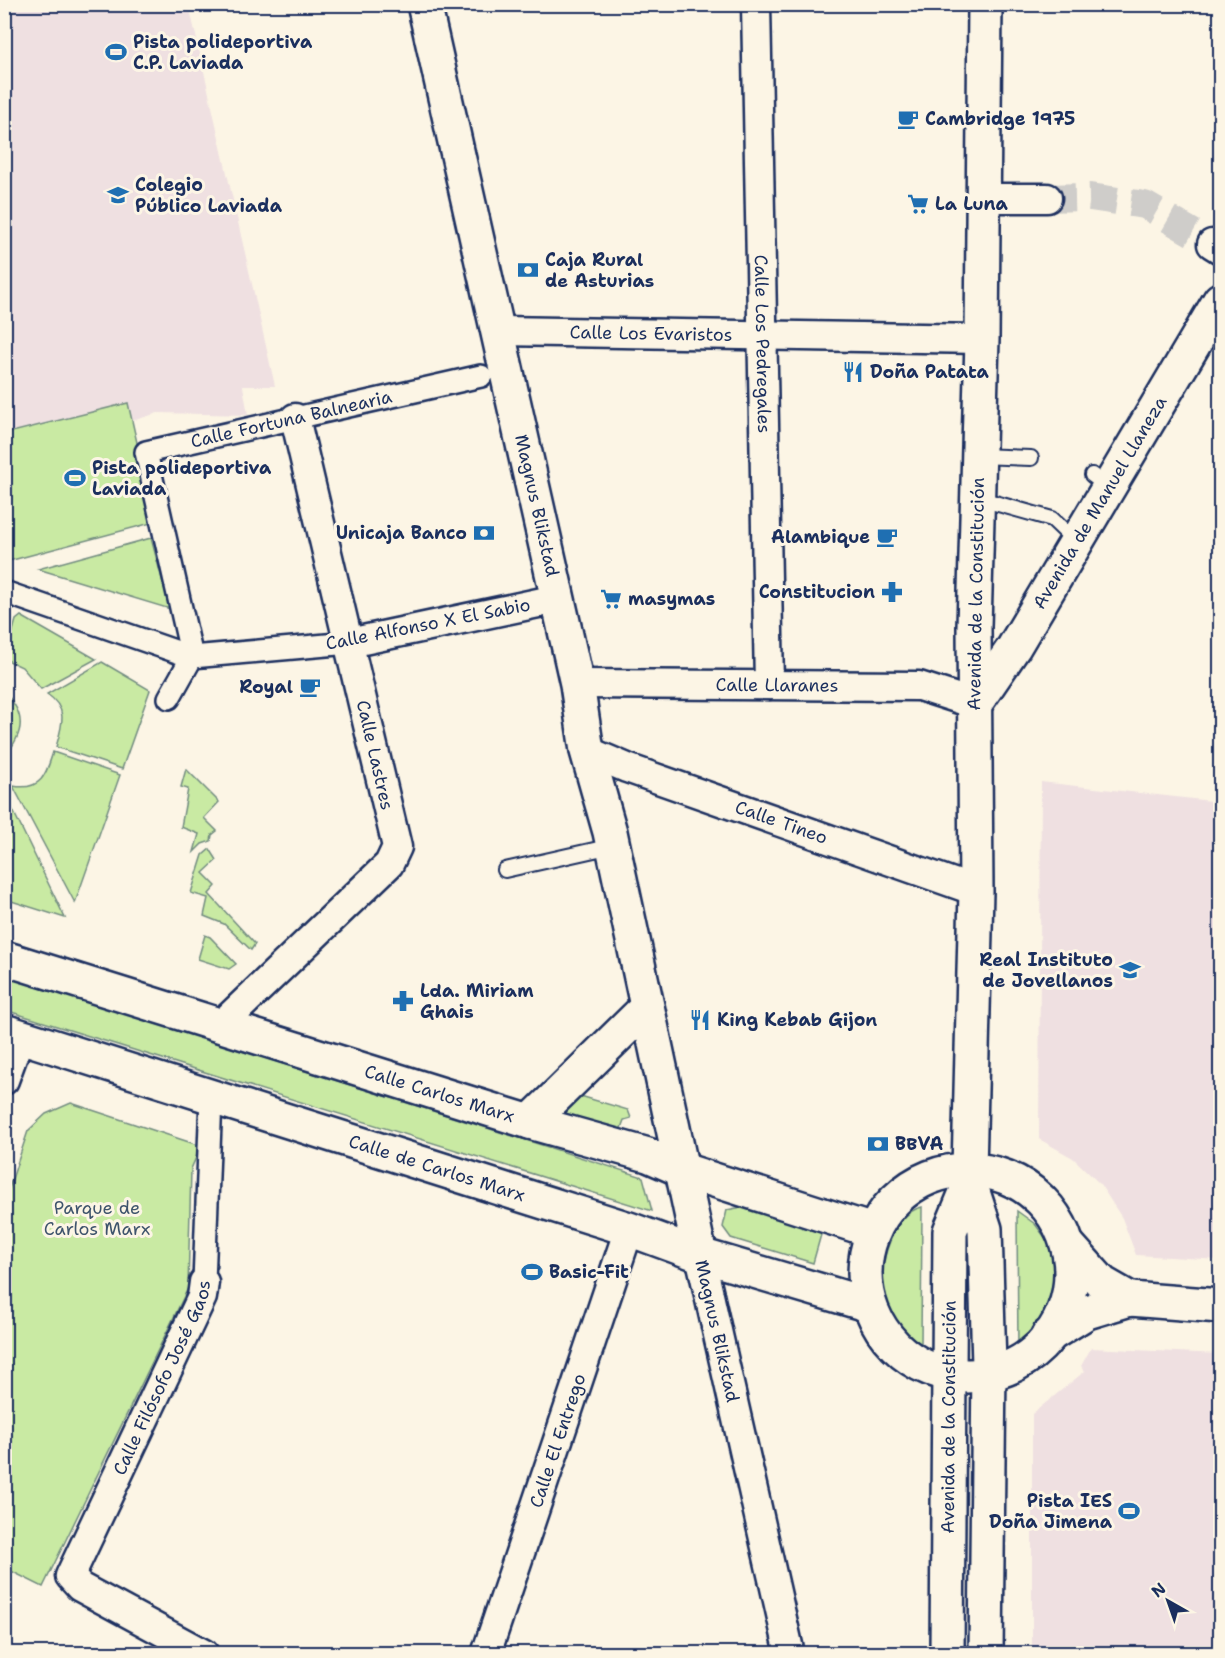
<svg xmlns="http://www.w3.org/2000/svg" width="1225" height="1658" viewBox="0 0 1225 1658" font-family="'Shantell Sans',sans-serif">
<rect width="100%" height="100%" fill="#fcf5e5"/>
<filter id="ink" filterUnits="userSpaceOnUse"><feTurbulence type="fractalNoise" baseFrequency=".0167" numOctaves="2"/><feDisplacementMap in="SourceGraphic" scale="12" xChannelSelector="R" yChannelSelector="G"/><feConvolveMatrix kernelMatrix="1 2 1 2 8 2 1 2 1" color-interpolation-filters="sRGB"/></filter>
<g filter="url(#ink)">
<path fill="#efe0e1" d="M5,5H189L275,386H243L248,415L158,413L132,421L155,522L5,562Z
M1041,782L1220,802V1260L1136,1255L1122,1218L1100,1184L1073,1158L1039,1139Z
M1091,1348L1220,1354V1653H1032V1414L1085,1371L1081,1366Z"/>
<path fill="#c9eaa3" stroke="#728c80" stroke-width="1.5" d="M128,403L155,522L5,562L4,434Z
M151,538L170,609L38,569Z
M21,616L96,659L41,689L22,667L5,659L16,620Z
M102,662L150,690L122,769L56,747C62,725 69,709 47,694Z
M4,692C27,715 24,733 5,756Z
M53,752L120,775L75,903L13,786C41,791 46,775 53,752Z
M186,769L219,802L204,818L217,831L212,835L211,841L202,844L194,852L199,834L181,827L188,789L181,787Z
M4,794H5L65,918L5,899Z
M210,849L217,860L203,873L216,886L209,894L255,944L251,950L224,924L204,916L208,898L191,893L203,855Z
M205,935L210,937L236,964L229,969L198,959Z
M4,976L643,1177L652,1211L5,1010Z
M577,1095L628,1110L631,1118L624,1120L620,1131L569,1116L564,1110Z
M71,1103L201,1146L191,1169L188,1288L43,1587L5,1568V1200L28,1131L46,1114Z
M742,1207L822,1231L813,1263L731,1238L723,1227L727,1210Z
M922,1207L921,1348C907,1337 891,1324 884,1307C874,1279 890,1213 922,1207Z
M1017,1211L1035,1224L1056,1252L1058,1291L1046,1324L1018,1351Z"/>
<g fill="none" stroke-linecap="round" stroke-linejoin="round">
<path stroke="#cfcdca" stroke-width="28" stroke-dasharray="28 14" stroke-linecap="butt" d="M1047,198L1090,197L1145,205L1212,244"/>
<defs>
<path id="service" d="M979,456L1031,458
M1092,475L1109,488
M977,498L1052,519L1076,542
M505,870L612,846"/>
<g id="pedestrian">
<path d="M4,592L192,657L349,643"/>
<path id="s1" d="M169,698L192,657L146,452L481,376"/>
<path d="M204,1282L211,1097"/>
</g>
<g id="minor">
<path id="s2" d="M756,4L769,685"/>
<path d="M983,198H1047"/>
<path d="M1212,244L1220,249"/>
<path id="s3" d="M499,331L982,339"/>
<path d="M349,643L557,599"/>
<path id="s4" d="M577,684L919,686L975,704"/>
<path id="s5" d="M587,751L627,768L976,891"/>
<path d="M220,1026L389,864L397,847L295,418"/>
<path d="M4,1080L20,1036"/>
<path id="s6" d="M700,1255L790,1654"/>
<path id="s7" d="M204,1654L80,1587L70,1576L202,1297L204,1282"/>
<path id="s8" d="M486,1654L629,1229"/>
</g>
<g id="tertiary">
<path id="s9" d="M424,4L577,684L587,751L610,832L700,1255"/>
<path d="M530,1122L645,1009"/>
<path d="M1068,1245L1102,1283L1130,1299"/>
<path d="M1048,1336L1087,1312L1130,1299L1220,1306"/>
</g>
<g id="secondary">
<path id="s10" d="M975,704L1014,647L1220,300"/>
<path id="s11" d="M4,958L530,1122L648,1155L680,1169L873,1231"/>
<path id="s12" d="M4,1031L629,1229L700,1255L869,1305"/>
<circle cx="968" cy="1273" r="103"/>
</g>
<g id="primary">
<path d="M985,4L982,339L974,627L976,891L969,1170L970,1183L985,1229L989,1365L986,1654"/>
<path id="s13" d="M947,1654L950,1231L970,1183"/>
</g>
</defs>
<use href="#service" stroke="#1b2f5e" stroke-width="18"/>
<use href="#pedestrian" stroke="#1b2f5e" stroke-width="26"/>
<use href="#minor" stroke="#1b2f5e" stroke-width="33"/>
<use href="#tertiary" stroke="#1b2f5e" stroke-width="38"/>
<use href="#secondary" stroke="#1b2f5e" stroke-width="38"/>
<use href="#primary" stroke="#1b2f5e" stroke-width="38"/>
<use href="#service" stroke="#fcf5e5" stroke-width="14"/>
<use href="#pedestrian" stroke="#fcf5e5" stroke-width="21"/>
<use href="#minor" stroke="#fcf5e5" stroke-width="28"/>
<use href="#tertiary" stroke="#fcf5e5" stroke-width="33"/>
<use href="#secondary" stroke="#fcf5e5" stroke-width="33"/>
<use href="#primary" stroke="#fcf5e5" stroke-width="33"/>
</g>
</g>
<defs>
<symbol id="stadium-bare" viewBox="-9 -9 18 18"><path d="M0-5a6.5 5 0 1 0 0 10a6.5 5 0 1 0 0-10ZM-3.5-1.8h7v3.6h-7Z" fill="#1f6fb2" stroke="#fcf5e5" stroke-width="2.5" paint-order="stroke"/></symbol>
<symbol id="cafe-bare" viewBox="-9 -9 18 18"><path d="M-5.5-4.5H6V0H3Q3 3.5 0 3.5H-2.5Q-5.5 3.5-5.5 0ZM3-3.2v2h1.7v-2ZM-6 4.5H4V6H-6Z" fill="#1f6fb2" stroke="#fcf5e5" stroke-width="2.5" paint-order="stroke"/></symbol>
<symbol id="school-bare" viewBox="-9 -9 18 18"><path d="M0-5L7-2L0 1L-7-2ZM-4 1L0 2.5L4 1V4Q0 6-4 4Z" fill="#1f6fb2" stroke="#fcf5e5" stroke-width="2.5" paint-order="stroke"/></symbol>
<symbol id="supermarket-bare" viewBox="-9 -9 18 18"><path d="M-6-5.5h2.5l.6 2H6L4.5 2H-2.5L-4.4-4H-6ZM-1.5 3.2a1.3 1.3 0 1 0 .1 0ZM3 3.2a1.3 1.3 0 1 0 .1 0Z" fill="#1f6fb2" stroke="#fcf5e5" stroke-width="2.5" paint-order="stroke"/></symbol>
<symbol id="bank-bare" viewBox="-9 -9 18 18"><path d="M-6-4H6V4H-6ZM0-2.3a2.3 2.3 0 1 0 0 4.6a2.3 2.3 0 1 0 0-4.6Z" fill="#1f6fb2" stroke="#fcf5e5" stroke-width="2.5" paint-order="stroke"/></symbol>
<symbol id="restaurant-bare" viewBox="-9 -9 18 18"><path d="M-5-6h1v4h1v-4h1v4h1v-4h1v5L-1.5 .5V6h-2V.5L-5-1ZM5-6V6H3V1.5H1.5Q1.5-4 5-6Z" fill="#1f6fb2" stroke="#fcf5e5" stroke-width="2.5" paint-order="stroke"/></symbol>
<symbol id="pharmacy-bare" viewBox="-9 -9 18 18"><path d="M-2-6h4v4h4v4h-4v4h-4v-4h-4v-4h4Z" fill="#1f6fb2" stroke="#fcf5e5" stroke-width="2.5" paint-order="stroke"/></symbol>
</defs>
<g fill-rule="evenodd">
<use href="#stadium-bare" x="101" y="37" width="30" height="30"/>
<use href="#cafe-bare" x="893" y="104" width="30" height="30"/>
<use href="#school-bare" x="103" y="180" width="30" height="30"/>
<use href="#supermarket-bare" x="903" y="189" width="30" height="30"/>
<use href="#bank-bare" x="513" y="255" width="30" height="30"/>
<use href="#restaurant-bare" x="838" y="357" width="30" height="30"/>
<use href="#stadium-bare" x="60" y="463" width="30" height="30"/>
<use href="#bank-bare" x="469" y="518" width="30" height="30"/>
<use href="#cafe-bare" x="872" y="522" width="30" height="30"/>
<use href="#pharmacy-bare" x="877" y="577" width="30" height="30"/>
<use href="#supermarket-bare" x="596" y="584" width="30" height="30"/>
<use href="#cafe-bare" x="295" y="672" width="30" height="30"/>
<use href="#school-bare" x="1115" y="955" width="30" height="30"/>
<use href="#pharmacy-bare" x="388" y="986" width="30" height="30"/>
<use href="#restaurant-bare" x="685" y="1005" width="30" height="30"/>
<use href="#bank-bare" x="863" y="1129" width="30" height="30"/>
<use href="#stadium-bare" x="517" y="1257" width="30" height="30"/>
<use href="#stadium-bare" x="1114" y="1496" width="30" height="30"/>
</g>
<g text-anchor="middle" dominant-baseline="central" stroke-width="6" stroke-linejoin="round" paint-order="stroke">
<g font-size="18" font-weight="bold" fill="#1b2f5e" stroke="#fcf5e5" text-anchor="start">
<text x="133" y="42">Pista polideportiva<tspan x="133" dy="21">C.P. Laviada</tspan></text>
<text x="925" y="119">Cambridge 1975</text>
<text x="135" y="185">Colegio<tspan x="135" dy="21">Público Laviada</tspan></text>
<text x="935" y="204">La Luna</text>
<text x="545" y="260">Caja Rural<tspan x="545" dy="21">de Asturias</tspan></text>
<text x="870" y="372">Doña Patata</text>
<text x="92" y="468">Pista polideportiva<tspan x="92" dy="21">Laviada</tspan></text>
<text x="467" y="533" text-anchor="end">Unicaja Banco</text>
<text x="870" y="537" text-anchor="end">Alambique</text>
<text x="875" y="592" text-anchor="end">Constitucion</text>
<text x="628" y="599">masymas</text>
<text x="293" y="687" text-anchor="end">Royal</text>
<text x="1113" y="960" text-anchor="end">Real Instituto<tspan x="1113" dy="21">de Jovellanos</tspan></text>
<text x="420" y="991">Lda. Miriam<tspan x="420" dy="21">Ghais</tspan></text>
<text x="717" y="1020">King Kebab Gijon</text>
<text x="895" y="1144">BBVA</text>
<text x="549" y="1272">Basic-Fit</text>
<text x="1112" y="1501" text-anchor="end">Pista IES<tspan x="1112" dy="21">Doña Jimena</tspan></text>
</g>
<g font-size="18" fill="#1b2f5e" stroke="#fcf5e5">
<text stroke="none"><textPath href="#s3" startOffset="152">Calle Los Evaristos</textPath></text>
<text stroke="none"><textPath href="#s2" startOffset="340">Calle Los Pedregales</textPath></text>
<text stroke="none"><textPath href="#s1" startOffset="406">Calle Fortuna Balnearia</textPath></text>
<text stroke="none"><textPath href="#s10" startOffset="237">Avenida de Manuel Llaneza</textPath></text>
<text stroke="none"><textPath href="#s9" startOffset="514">Magnus Blikstad</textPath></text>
<text transform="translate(976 594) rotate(-89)">Avenida de la Constitución</text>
<text transform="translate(428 624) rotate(-11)">Calle Alfonso X El Sabio</text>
<text stroke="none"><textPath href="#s4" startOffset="200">Calle Llaranes</textPath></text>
<text transform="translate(375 755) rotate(77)">Calle Lastres</text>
<text stroke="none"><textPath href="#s5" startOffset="207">Calle Tineo</textPath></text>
<text stroke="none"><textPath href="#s11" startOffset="456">Calle Carlos Marx</textPath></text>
<text stroke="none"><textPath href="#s12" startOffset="454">Calle de Carlos Marx</textPath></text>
<text stroke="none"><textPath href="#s6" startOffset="78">Magnus Blikstad</textPath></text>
<text stroke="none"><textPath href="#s7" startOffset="375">Calle Filósofo José Gaos</textPath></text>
<text stroke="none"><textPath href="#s13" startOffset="237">Avenida de la Constitución</textPath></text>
<text stroke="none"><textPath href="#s8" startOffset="225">Calle El Entrego</textPath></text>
</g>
<g font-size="18" fill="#3e546c" stroke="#fcf5e5">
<text x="97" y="1208">Parque de<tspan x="97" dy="21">Carlos Marx</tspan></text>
</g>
</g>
<rect width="1225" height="1658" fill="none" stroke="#fcf5e5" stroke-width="24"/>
<rect x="12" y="12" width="1201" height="1634" fill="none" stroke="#1b2f5e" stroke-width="2" filter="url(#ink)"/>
<g transform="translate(1168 1601) rotate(320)" stroke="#fcf5e5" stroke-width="4.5" paint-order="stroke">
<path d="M0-4.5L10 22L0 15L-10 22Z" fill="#1b2f5e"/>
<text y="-9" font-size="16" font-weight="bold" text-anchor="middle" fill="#1b2f5e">N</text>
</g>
</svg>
